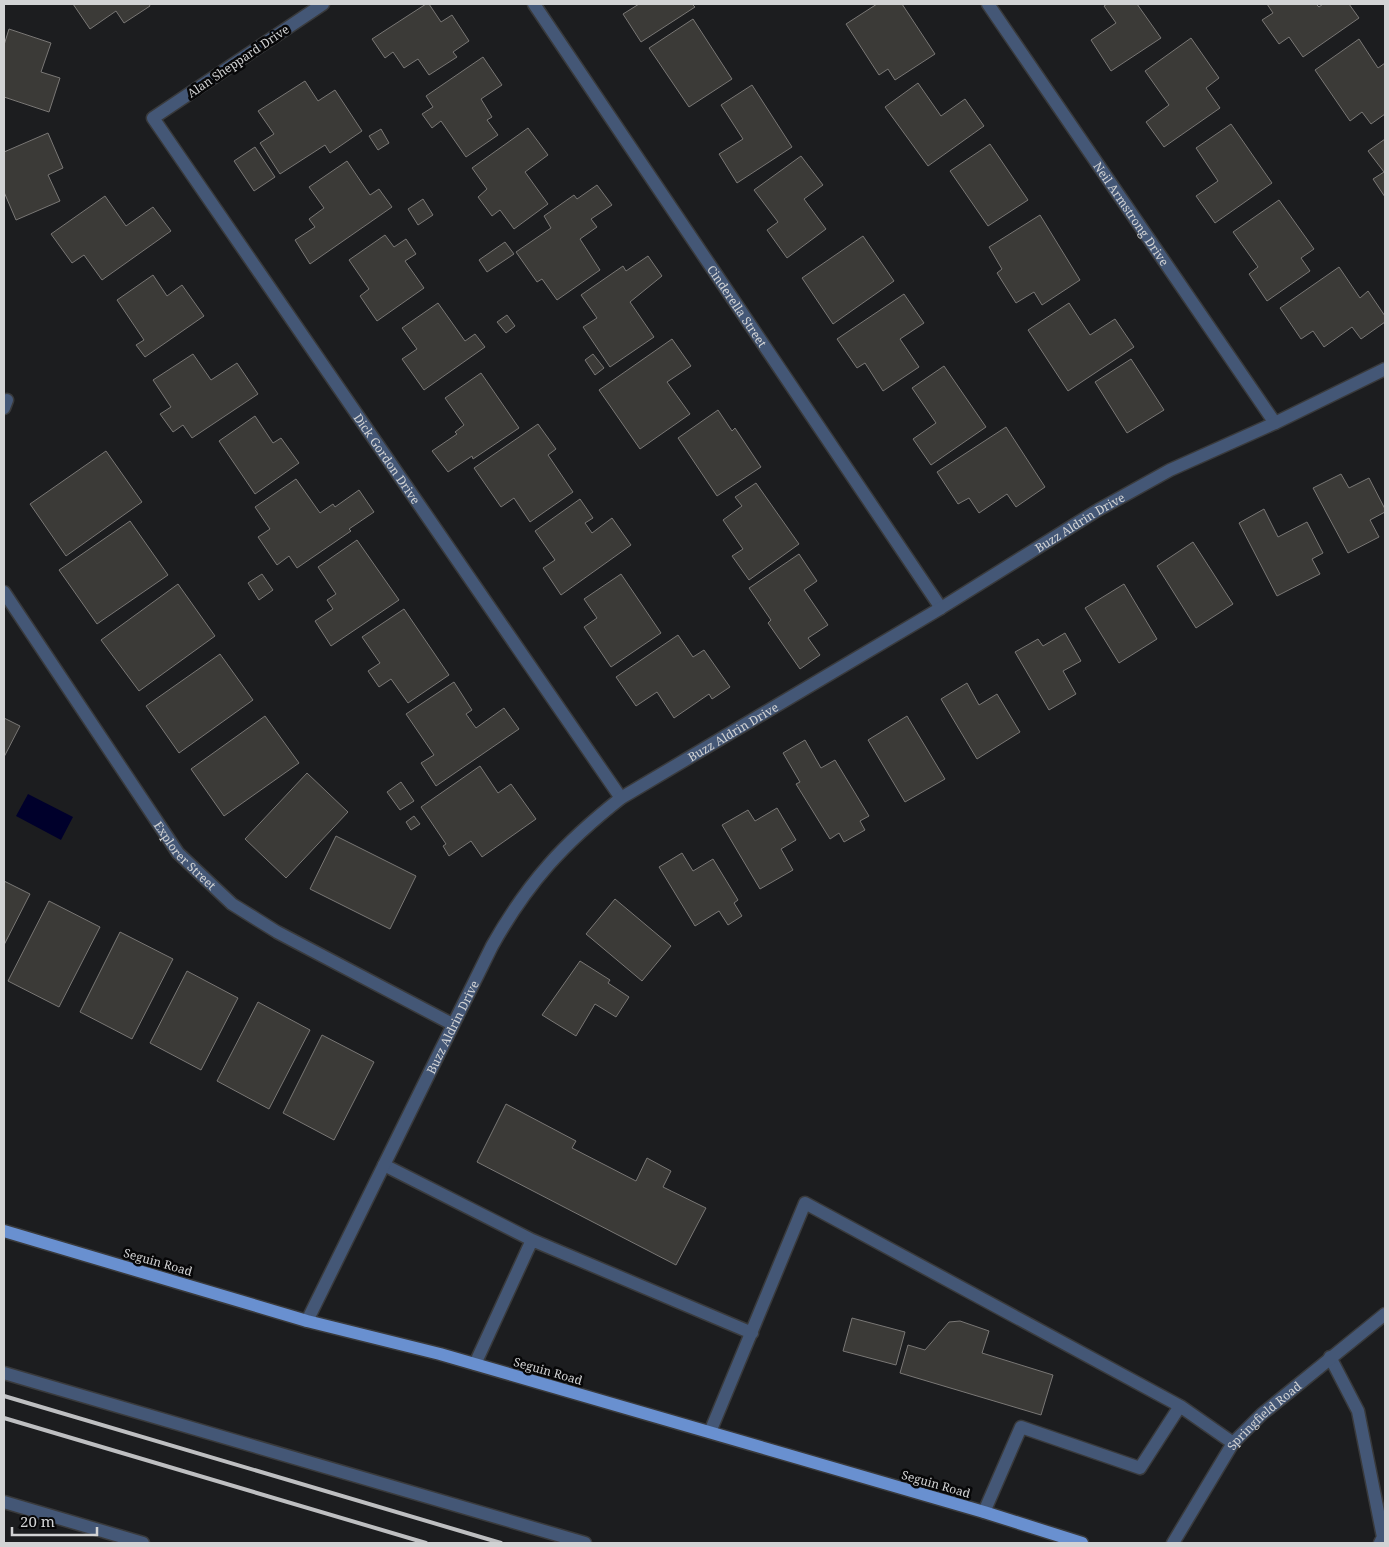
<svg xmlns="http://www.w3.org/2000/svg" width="1389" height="1547" viewBox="0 0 1389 1547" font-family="'Noto Serif',serif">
<rect width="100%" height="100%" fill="#1c1d1f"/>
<path fill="#00002b" d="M28,794L73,817L61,840L16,816Z"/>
<path fill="#3b3a37" stroke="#797775" d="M73,4H149L150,6L124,23L116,11L90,29Z
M426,4H429L441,22L452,15L469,41L453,52L457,57L429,75L418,59L404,68L393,52L385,58L372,39Z
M639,4H692L695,7L641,42L623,14Z
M877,4H902L935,54L895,80L888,69L879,75L846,24Z
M1107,4H1137L1161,38L1111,71L1091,40L1116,23L1104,6Z
M1267,4H1316L1319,7L1323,4H1349L1359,18L1303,57L1289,37L1279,44L1262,20L1273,13Z
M693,19L732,79L689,107L649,48Z
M9,29L51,43L41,72L60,78L49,112L4,97V45Z
M1191,38L1219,78L1206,88L1220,108L1164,147L1146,122L1169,105L1145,71Z
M1359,39L1378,68L1385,63V114L1371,124L1362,112L1350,121L1315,70Z
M483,57L502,85L481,99L492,117L487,120L498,135L466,157L441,121L432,128L422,114L433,107L426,96Z
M305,81L318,101L335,90L362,131L330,153L325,145L280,174L260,143L274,134L258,111Z
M918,83L941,116L965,99L984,126L928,166L885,107Z
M752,85L792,147L737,183L719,154L743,139L721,105Z
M1231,124L1272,183L1215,223L1196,196L1218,181L1196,148Z
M528,128L548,155L525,172L548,204L514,229L500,210L492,216L478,197L487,189L472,168Z
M381,129L389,143L378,150L369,136Z
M48,133L63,168L48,175L60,201L16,220L4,192V152Z
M1385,139V197L1373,179L1384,172L1368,151Z
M990,144L1028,200L988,226L950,171Z
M255,147L275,177L254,191L234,161Z
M801,156L823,185L804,199L826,229L787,258L767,230L778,222L754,190Z
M347,161L370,195L379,189L392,207L310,264L295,240L315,227L309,219L324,208L309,187Z
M597,185L612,205L591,219L597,227L580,239L600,270L557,300L542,279L537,282L516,252L551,228L544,216L574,195L577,199Z
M105,196L126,226L153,207L171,231L102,280L84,255L72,263L51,234Z
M423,199L433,215L418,225L408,209Z
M1279,200L1314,249L1301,258L1310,271L1267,301L1249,274L1258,267L1233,232Z
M1040,215L1080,280L1042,305L1034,292L1016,303L997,273L1002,269L989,247Z
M385,235L394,247L406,239L416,254L405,261L424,288L377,321L360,296L369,289L349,260Z
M863,236L894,281L833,324L802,278Z
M505,242L514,254L487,272L479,260Z
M648,256L662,276L630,302L654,337L610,367L583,327L597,318L581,295L623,266L626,271Z
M1339,267L1360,298L1368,291L1385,316V322L1361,339L1352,327L1324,347L1313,331L1301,339L1280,308Z
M153,275L167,296L182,285L204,316L145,357L136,345L144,340L117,300Z
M904,294L924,323L900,339L919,367L883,391L865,363L857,368L837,339Z
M438,303L465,341L475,334L485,347L424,390L402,359L417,349L402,328Z
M1069,303L1090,335L1115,319L1134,347L1068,391L1028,330Z
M507,315L515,326L506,333L497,322Z
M672,339L691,366L667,382L690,414L640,449L599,390Z
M193,354L211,380L237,363L258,394L192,438L183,425L173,432L160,414L171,407L153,380Z
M593,354L604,368L595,375L585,360Z
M1131,359L1164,410L1127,433L1095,382Z
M944,366L986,427L931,465L913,439L936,423L912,388Z
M481,373L519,428L473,459L472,456L448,472L432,451L457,434L455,432L464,425L445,398Z
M718,410L732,431L735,428L761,467L717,496L678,438Z
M255,416L273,443L281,438L299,463L255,494L219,441Z
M538,424L556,449L548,455L573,492L530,522L514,498L501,507L474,468Z
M1006,427L1045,487L1016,507L1007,494L979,513L969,498L958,504L937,472Z
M106,451L142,502L66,556L30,504Z
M1341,474L1349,488L1369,478L1385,509V512L1370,520L1379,537L1348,553L1313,488Z
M296,479L320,513L333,504L335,507L359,490L374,512L349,529L351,531L297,568L289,556L277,565L258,537L270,529L255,507Z
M756,483L799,544L749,580L732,556L743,549L723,520L742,506L735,497Z
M580,499L593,518L585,523L592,533L612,518L631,545L561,595L543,568L555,560L535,531Z
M1264,509L1278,537L1307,522L1323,553L1312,559L1320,574L1277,596L1239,523Z
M130,521L168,575L97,624L59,570Z
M357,540L399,600L331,646L315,621L333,609L327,600L336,594L318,567Z
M1193,542L1233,604L1196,628L1157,566Z
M799,554L817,581L804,590L828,625L808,638L820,655L800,669L768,623L771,620L749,588Z
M262,574L273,590L259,600L248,583Z
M621,574L661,633L611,667L584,627L597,618L584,599Z
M178,584L215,636L139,691L101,640Z
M1124,584L1157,639L1119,663L1085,608Z
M404,609L449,675L408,703L391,679L379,687L368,671L380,663L362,637Z
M1065,633L1081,661L1063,671L1076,694L1049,710L1015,652L1038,639L1043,646Z
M678,635L693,657L704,650L730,687L712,699L709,694L674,718L657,692L636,706L616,677Z
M220,654L253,700L179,753L146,706Z
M454,682L472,710L466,714L476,728L504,708L519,729L436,786L421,763L434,755L406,714Z
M967,683L979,705L997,694L1020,732L977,759L941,699Z
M265,716L299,763L224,816L191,769Z
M907,716L945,779L905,802L868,740Z
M4,718L20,726L4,757Z
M805,740L821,768L835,760L869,816L860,821L865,830L844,842L839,833L830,839L796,784L800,782L783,753Z
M480,766L498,793L511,784L536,819L482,857L471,841L449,856L443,846L446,844L421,807Z
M307,773L348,812L286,878L245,839Z
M401,782L414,801L400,810L387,792Z
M777,808L796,840L781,849L793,870L760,889L722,825L748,810L755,821Z
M414,816L420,824L411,830L406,822Z
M336,836L416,876L390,929L310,889Z
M682,853L693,871L713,859L738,900L734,903L742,916L728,925L719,911L695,926L659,867Z
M4,881L30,894L4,945Z
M615,899L671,946L642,981L586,934Z
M49,901L100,927L59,1007L8,981Z
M120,932L173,959L132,1039L80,1012Z
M580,961L610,980L608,983L629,997L616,1017L595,1004L576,1036L542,1015Z
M187,971L238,998L201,1070L150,1043Z
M258,1002L310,1030L269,1109L217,1081Z
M322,1035L374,1062L334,1140L283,1113Z
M506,1104L576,1141L572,1148L636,1181L647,1158L671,1171L663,1187L706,1208L676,1265L477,1162Z
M852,1318L905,1332L896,1365L843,1351Z
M960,1321L989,1331L982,1353L1053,1375L1041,1415L900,1373L908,1345L925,1350L949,1322Z"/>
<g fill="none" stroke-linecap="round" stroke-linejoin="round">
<defs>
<path id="lane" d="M384,1165L532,1240L752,1333
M1330,1357L1358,1411L1383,1537L1380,1543
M475,1364L532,1240
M4,1373L585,1543
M710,1432L805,1203L1180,1406L1233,1443
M4,1502L143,1543
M984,1512L1021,1427L1140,1468L1180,1406"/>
<g id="street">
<path id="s1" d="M323,4L153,118L621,798"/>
<path id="s2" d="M534,4L941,608"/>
<path id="s3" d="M988,4L1275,423"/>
<path d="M4,408L7,400"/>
<path id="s4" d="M4,592L178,853L232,904L277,932L452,1024"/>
<path id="s5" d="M307,1321L492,946C528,882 564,843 621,798L941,608L1098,510L1170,470L1275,423L1385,369"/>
<path id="s6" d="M1173,1543L1233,1443L1262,1414L1385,1314"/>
</g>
<path id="primary" d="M4,1231L307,1321L440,1354L984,1512L1082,1543"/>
</defs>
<use href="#lane" stroke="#393a3c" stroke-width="15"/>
<use href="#street" stroke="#393a3c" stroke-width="15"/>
<use href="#primary" stroke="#393a3c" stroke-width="15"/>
<use href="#lane" stroke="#445776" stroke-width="12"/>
<use href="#street" stroke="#445776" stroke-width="12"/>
<use href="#primary" stroke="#6990d0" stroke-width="12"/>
<path stroke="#bebfc1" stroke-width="4" d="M4,1396L501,1543
M4,1418L426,1543"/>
</g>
<g text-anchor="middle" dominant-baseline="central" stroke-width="5" stroke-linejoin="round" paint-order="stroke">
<g font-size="12" fill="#d2d3d4" stroke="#070708">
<text transform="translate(238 61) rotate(-34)">Alan Sheppard Drive</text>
<text stroke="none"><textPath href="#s3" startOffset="254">Neil Armstrong Drive</textPath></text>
<text stroke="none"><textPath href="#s2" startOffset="364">Cinderella Street</textPath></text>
<text stroke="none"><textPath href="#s1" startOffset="618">Dick Gordon Drive</textPath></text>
<text stroke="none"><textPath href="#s5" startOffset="1151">Buzz Aldrin Drive</textPath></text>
<text stroke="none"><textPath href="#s5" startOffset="746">Buzz Aldrin Drive</textPath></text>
<text stroke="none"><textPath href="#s4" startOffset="320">Explorer Street</textPath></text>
<text stroke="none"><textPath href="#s5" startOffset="328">Buzz Aldrin Drive</textPath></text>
<text transform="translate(158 1262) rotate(16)">Seguin Road</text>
<text transform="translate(548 1371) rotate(16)">Seguin Road</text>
<text stroke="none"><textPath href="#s6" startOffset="158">Springfield Road</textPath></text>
<text transform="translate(936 1484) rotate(16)">Seguin Road</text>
</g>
</g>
<rect width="1389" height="1547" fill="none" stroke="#d2d3d4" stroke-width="10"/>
<path d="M12 1527v8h85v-8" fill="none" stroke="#d2d3d4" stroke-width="2.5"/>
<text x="20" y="1527" font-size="15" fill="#d2d3d4" stroke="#070708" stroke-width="4" paint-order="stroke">20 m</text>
</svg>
